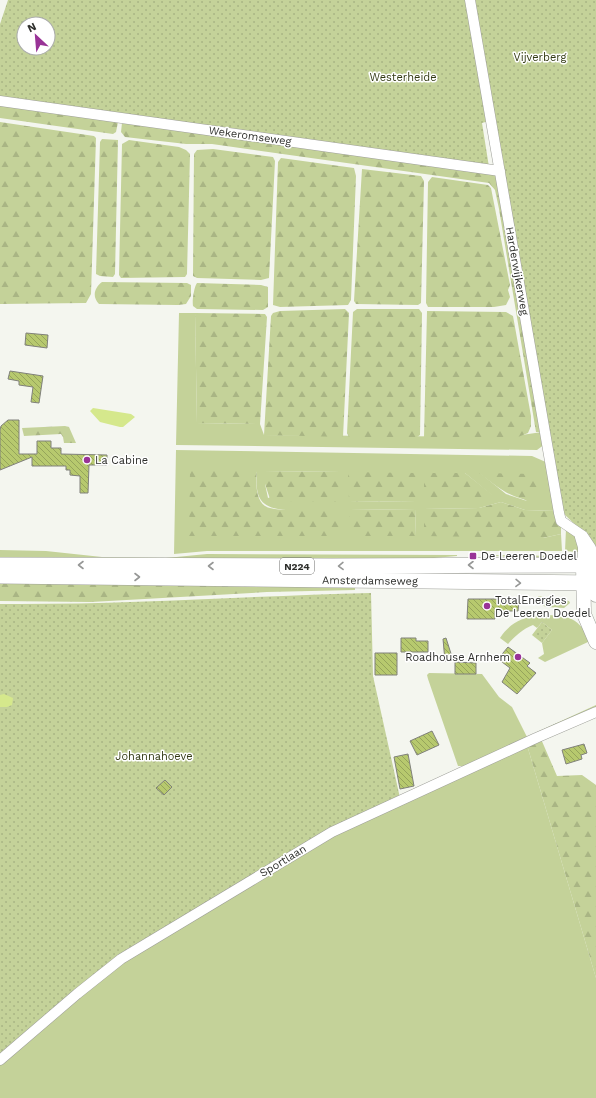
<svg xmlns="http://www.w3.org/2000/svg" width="596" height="1098" viewBox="0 0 596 1098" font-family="'Work Sans',sans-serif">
<defs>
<pattern id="forest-firs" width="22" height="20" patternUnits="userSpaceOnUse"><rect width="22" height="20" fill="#c4d299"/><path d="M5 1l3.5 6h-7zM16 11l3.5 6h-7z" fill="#a9b584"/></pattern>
<pattern id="park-dots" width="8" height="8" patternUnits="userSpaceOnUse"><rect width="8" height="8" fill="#c4d299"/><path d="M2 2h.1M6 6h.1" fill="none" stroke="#a9b584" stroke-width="1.8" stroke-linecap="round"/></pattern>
<pattern id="building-back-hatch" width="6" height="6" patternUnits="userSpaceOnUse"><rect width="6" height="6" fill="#b7c96e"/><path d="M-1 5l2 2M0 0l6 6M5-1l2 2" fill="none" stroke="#95a45b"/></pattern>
</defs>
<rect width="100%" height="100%" fill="#f4f6ef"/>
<path fill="#c4d299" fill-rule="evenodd" d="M179,313H195L197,423L260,424L264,435L508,437L542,432L545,444L537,450L176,445Z
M176,450L532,456L548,463L556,511L525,510L501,502L479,508L424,509L543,538L561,534L562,551H207L174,554ZM257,471C255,497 259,508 286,510L189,535ZM265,471L340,472L268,498L265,484ZM416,473V501L349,502ZM424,473H465L493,496ZM480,473L527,501L506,494ZM416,509L415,536L350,510Z
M566,529L574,533L579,546L578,552L565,551Z
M0,550L46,551L102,557L166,558L207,554L457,555V556L411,560H0Z
M494,555L562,556V560L494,556Z
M538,596L569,601L570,603L564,608L546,607L538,603Z
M539,615C563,615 578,615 589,639L588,642L545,662L538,658L544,654L542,643L552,630L542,622L537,628L533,625C524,628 514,637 508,644L500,638C510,623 521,618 539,615Z
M429,673L482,674L499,697L512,707L528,739L468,766H458L428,679L427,675Z
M527,745L596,978V1098H0V1063L105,974L333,834Z"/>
<path fill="url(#forest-firs)" d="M0,103L118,122L116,132L113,134L0,118Z
M0,122L94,136L96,138L91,294L86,303L0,304Z
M122,123L493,172L498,178L542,432H536L499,209L495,190L489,183L212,144H186L125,137L121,132Z
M102,139L118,140L115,274L113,277L100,276L96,274L100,142Z
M129,140L179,147L186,150L190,154L187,274L185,277L121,278L119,275L122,144Z
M213,149L273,157L275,161L269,278L261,280L197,278L193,276L194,154L197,150Z
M281,158L354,168L356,176L351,300L348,305L280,307L273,305L278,162Z
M362,169L421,176L424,181L421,303L418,305L356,304L354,301Z
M432,177L488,185L491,188L510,285L508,290L510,297L506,305L494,307H428L426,303L428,182Z
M102,282L187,283L191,285V296L186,304L178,305L99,304C92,297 94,288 102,282Z
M197,283L261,285L268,287V307L263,310L197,309L193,306C192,301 194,287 197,283Z
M345,309L349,313L343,437L264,435L271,316L273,313L280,311Z
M357,309H419L422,313L420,435L417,437H349L347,433L353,312Z
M427,311L506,312L513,316L531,416V426L528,433L518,437H424Z
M195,313L265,314L267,317L260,424L197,423Z
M65,426L69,427L76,443H64L63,437L61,434L24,436L22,428Z
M190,470L257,471C256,481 255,499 265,506C275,513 327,510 341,510L342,536H189Z
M265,471L340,472L341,502L274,501L270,499L265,484Z
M348,472L416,473V501L349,502Z
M424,473H465L494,496L478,500L424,501Z
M479,473L536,474L540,502C510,499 502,490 479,473Z
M501,502L525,510L556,511L561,527V534L543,538L424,536V509L479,508Z
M416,509L415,536H350L349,510Z
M0,581L355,588V590L267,592L91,602L0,601Z
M596,705V709L538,733L537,732Z
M541,739L557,776L582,775L596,785V978L527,745Z"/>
<path fill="url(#park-dots)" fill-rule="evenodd" d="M8,0H467L489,121L482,123L489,167L0,99V24ZM24,24H48V48H24Z
M472,0H596V551L586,535L563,513Z
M371,593L373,676L400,798L163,929L0,1057V604C124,605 247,596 371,593Z
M542,622L552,630L542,643L532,635Z"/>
<path fill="#d5e88c" d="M93,408L131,414L135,417L123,427H120L100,422L90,411Z
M4,694L13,698L12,705L7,707H0V695Z"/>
<path fill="url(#building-back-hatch)" stroke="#80817b" d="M26,333L48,335L47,348L25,345Z
M10,371L43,376L39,403L31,402L33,387L19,385V381L8,379Z
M8,420H19V454H37V441H51V448H61V454L107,455V465H89L88,493H80V476L70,475V470H66V466H32V457L0,470V430L1,426Z
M468,599H519L518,611H495V619H467Z
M401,638H416V641H428V652H401Z
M446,638L453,660L445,661L443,639Z
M508,647L530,663L527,666L536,673L517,694L502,682L510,668L498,659Z
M375,653H397V675H375Z
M455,662L476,663V674H455Z
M432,731L439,745L417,755L410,741Z
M584,744L587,753L581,755L582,759L566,764L562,750Z
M408,754L414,786L400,789L394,757Z
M165,780L172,787L164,795L156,788Z"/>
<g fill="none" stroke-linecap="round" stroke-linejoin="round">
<defs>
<path id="street" d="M470,0L559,513L561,521L583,536L591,548L594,565
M0,101L500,171
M580,537L583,547V565
M0,1060L77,994L121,959L332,832L536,738L596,712"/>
<path id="secondary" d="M583,565L584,614L596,642
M594,565L596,595"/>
<g id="primary">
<path d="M0,565L332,566L596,565"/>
<path id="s1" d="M0,576L596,583"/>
</g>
</defs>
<use href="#street" stroke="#9e9f99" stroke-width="11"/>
<use href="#secondary" stroke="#9e9f99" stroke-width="15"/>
<use href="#primary" stroke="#9e9f99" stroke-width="16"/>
<use href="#street" stroke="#fff" stroke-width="10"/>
<use href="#secondary" stroke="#fff" stroke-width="14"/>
<use href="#primary" stroke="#fff" stroke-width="15"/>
</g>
<defs><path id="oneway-chevron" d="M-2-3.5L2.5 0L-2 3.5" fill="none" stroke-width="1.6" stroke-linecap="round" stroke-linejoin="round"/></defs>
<g stroke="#969796">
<use href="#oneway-chevron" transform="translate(81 565) rotate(-180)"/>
<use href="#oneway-chevron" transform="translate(471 565) rotate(-180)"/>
<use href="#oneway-chevron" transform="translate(211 566) rotate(-180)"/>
<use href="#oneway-chevron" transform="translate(341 566) rotate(179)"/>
<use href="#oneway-chevron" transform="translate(137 577)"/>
<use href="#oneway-chevron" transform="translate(518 583) rotate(1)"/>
</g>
<g fill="#993397" stroke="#fff" stroke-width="1.5">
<circle cx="87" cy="460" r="4"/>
<rect x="469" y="552" width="8" height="8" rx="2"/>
<circle cx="487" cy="606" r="4"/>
<circle cx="518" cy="657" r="4"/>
</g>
<g text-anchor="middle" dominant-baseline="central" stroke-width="3" stroke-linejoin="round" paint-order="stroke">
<rect fill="#fff" stroke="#6d6d6b" stroke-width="1" x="280" y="558" width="34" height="16" rx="3"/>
<g font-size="10" font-weight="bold" fill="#2e2f2c">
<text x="297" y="566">N224</text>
</g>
<g font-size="11" fill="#333a14" stroke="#fff">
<text x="540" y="57">Vijverberg</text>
<text x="403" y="77">Westerheide</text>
<text x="154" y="756">Johannahoeve</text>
</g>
<g font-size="11" fill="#2e2f2c" stroke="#fff">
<text transform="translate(250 136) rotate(8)">Wekeromseweg</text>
<text transform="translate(517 271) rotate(80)">Harderwijkerweg</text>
<text stroke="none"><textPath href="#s1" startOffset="370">Amsterdamseweg</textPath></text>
<text transform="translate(283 861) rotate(-31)">Sportlaan</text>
</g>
<g font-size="11" fill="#2e2f2c" stroke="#fff" text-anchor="start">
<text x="95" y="460">La Cabine</text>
<text x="481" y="556">De Leeren Doedel</text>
<text x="495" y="600">TotalEnergies<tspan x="495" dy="13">De Leeren Doedel</tspan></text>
<text x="510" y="657" text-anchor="end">Roadhouse Arnhem</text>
</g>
</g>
<g transform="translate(36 36) rotate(334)"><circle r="19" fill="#ffffff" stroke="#abacab"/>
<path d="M0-3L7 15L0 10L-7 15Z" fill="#993397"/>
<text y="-6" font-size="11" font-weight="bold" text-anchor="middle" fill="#2e2f2c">N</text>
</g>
</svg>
